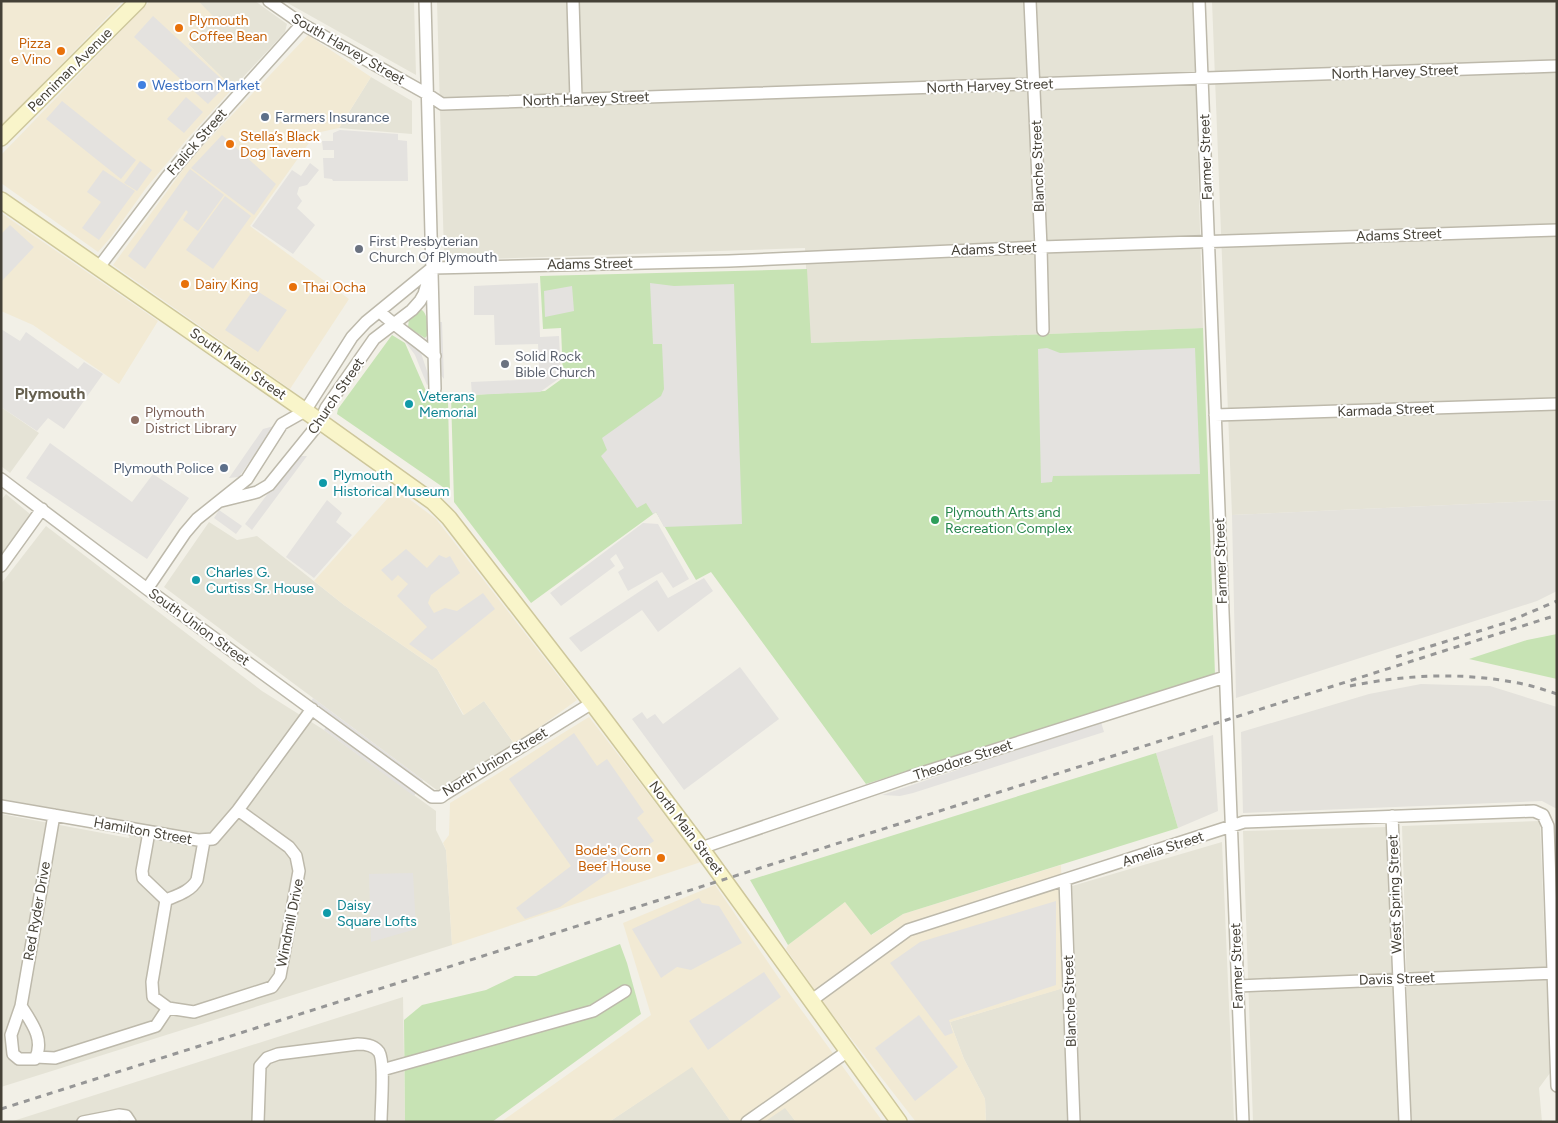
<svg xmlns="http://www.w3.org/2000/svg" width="1558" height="1123" viewBox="0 0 1558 1123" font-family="Figtree,sans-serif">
<rect width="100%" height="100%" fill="#f2f0e7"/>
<path fill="#e5e3d6" d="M198,1H255L287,24L285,32L233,88L188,44L214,18Z
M284,1H414L416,75Z
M437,1H1193L1203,328L810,343L805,248L457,260L444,255Z
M1212,1H1557V500L1232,515Z
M371,77L412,101V134L339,128Z
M1,407L39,433L10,473L1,466Z
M6,494L30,514L1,555V500Z
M209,522L237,540L257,536L344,605L437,669L463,715L484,701L515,745L438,791L164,587Z
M46,526L262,691L324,730L436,811V830L446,850L452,945L1,1087V814L129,838L131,822L1,799V584Z
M1540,821L1550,1073L1539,1088L1542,1122H1411L1402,826Z
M1387,827L1399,1122H1253L1243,831Z
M1222,842L1234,1122H986L985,1099L964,1059L950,1022L1076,984L1072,886Z
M403,997L405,1122H10Z
M692,1066L731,1122H609Z
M785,1107L796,1122H764Z"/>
<path fill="#f2ead4" d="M1,1H123L1,126Z
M150,1H198L215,18L188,44L233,88L188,138L146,188L111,237L98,252L1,183V155Z
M308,35L371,77L339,128L316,133L250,226L349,299L290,389L113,265L193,156Z
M1,213L158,321L119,384L33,325L1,311Z
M396,489L436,519L577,700L515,745L484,701L464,715L437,669L344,605L314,581Z
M589,717L701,862L452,945L446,850L443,843L449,835L450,803Z
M1061,865L1064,988L950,1022L964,1059L985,1099L986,1122H916L825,1005L786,949L788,945L845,902L872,935L903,914Z
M715,885L789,993L883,1122H796L785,1108L764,1122H731L692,1067L609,1122H501L651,1015L623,923Z"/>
<path fill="#e4e2dc" d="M1557,500V591L1537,601L1236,698L1232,515Z
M1421,684L1490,686L1557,707V809L1542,801L1243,813L1241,732L1369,694Z
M1213,735L1218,811L1178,828L1156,753Z"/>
<path fill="#c7e3b4" d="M807,269L811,343L1203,328L1215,675L866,784L711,572L696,580L656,512L531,603L454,502L451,396L545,391L563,378L561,328L543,329L540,276Z
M419,310H422C429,316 427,328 427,336L425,338L408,327L409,319Z
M392,335L405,343L429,398L448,401L450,492L337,414L338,409Z
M1557,634V679L1469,659L1527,640Z
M1156,753L1178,828L903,914L871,935L845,902L788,945L750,880Z
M620,944L627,963L641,1014L492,1122H405L404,1020L422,1005L486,990L515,976H536Z"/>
<path fill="#e4e2df" d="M153,16L227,84L208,104L134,37Z
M186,97L203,112L184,133L167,119Z
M62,101L136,160L121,179L46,119Z
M340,130L398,134V140L407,141L408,181H333L332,179L324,178L323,158H334V150H323L322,141H333V133Z
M222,135L276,184L254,215L191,168Z
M140,161L152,170L137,191L124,183Z
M310,163L319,170L307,185L299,187L297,194L302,201L297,208L315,225L293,254L252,226L292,170L301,176Z
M190,169L224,195L198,231L183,220L188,212L186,210L145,269L128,256Z
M103,170L135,191L99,240L82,228L101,202L87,192Z
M225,196L251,216L213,269L186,250Z
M10,225L34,247L1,282V234Z
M538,283L540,337L559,336L561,377L540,392L472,395L471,382L540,379L538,344L495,345L494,315H474V286Z
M650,283L674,286L734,284L742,524L664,527L656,512L653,514L646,503L637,508L601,456L607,450L602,438L661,396L664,389L662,344H653Z
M572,286L574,311L545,317L544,291Z
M254,289L287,310L258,352L225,330Z
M438,322H442L444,379L440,374Z
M1,329L20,341L26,332L78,369L84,362L103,374L64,429L48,418L37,431L1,407Z
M404,340L415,343L421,353L431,383L427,385L415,355Z
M1047,348L1060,353L1195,348L1200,474L1053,476L1052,482L1041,483L1038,349Z
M274,426L239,477L229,478L263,429Z
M50,443L132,502L153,474L189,498L147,559L26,478Z
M296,456H307L252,530L245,524Z
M327,500L342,513L336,522L352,535L314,578L286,557Z
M219,510L242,526L236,534L214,518Z
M643,523L658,524L689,579L673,588L662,572L628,591L618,572L624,568L616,554L610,559L615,566L561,606L550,593Z
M406,549L427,568L439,555L446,558L450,556L460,573L431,595L428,603L434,613L445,608L457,611L483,593L495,609L432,660L409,644L427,627L397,596L408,584L398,575L392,581L381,570Z
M704,578L713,591L658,632L642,610L581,652L569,638L657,580L668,598Z
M740,667L779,719L684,790L632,719L642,712L647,719L655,714L663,724Z
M313,698L423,780L422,783L311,702Z
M1101,722L1104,732L913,793L900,796L882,795Z
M326,727L416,793L414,796L324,730Z
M574,733L597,766L607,759L644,812L637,818L654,841L560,907L525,919L516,908L571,866L509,779Z
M413,873L416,929L371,942L369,874Z
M699,898L702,903L719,906L742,943L691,970L677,967L661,978L632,929Z
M1056,901V985L949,1020L953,1033L945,1036L890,963L920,942Z
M764,972L781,997L708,1050L689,1021Z
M919,1015L958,1067L915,1101L875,1048Z"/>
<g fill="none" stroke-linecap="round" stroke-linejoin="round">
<defs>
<path id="street" d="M269,1L302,24L427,94L442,104L1557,66
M425,1L435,389
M573,1L576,99
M1030,1L1041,247L1043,330
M1199,1L1243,1122
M99,267L167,177L204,133L302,24
M432,268L729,261L1041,247L1557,230
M380,312C397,328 417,340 435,356
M1215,415L1557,404
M1,479L147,589L432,797H441L445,794L592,703
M221,501L257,492L269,485L320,422L326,408L374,339L412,310L420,301L424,294L429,277
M1,566L42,509
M147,589L185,533L197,519L247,479L282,424L305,411L352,337L366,322L432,268
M1,806L198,840L213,839L238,810L312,709
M1392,816L1405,1122
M149,832L142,871L143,878L166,900C178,895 191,891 197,880L204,841
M701,848L909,777L1225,677
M1065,880L1074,1122
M166,900L152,982L153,997L168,1008L194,1012L272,987L280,976L299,871L296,856L289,847L238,810
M1238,986L1557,973
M812,1000L908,930L1244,822L1534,811L1543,815L1548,826L1557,1086
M21,1006C32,1023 45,1040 35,1059H19L13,1054L11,1035L21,1006L54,815
M36,1057L55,1058L156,1026L168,1008
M382,1070L593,1011L625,991
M83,1122L119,1115L126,1116L130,1122
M258,1122L260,1066L267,1058L278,1054L358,1044C366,1044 374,1045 379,1052C385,1062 381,1107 381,1122
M747,1122L848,1051"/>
<path id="secondary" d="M1,138L138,1
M1,200L311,415L433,502L449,518L592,703L701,848L899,1122"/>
</defs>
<use href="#street" stroke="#bdb9ab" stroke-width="14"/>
<use href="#secondary" stroke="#cec79b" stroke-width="18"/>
<use href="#street" stroke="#fff" stroke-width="11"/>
<use href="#secondary" stroke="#f9f5ca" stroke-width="15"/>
<path stroke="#969696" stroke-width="3" stroke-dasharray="6 6" stroke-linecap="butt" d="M1396,657L1505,623L1557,601
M1350,686C1404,675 1458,672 1512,682C1527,684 1542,689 1557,694
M1,1109L1557,615"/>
</g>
<g fill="#e8710a" stroke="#fff" stroke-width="2">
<circle cx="179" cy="28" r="5"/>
<circle cx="61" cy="51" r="5"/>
<circle cx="230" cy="144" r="5"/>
<circle cx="185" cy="284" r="5"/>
<circle cx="293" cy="287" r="5"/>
<circle cx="661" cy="858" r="5"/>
</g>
<circle fill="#3f7fe0" stroke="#fff" stroke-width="2" cx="142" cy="85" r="5"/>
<g fill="#5c6f8a" stroke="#fff" stroke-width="2">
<circle cx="265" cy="117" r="5"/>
<circle cx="224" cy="468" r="5"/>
</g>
<g fill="#6b7280" stroke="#fff" stroke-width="2">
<circle cx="359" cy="249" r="5"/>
<circle cx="505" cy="364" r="5"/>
</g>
<g fill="#0f9aa8" stroke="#fff" stroke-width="2">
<circle cx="409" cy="404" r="5"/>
<circle cx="323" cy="483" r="5"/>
<circle cx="196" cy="580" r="5"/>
<circle cx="327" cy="913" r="5"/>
</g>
<circle fill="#8d6e63" stroke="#fff" stroke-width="2" cx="135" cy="420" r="5"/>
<circle fill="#2e9e5b" stroke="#fff" stroke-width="2" cx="935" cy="520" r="5"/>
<g text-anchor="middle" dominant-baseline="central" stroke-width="4" stroke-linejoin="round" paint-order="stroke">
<g font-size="14" fill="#c56008" stroke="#fff" text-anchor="start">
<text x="189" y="20">Plymouth<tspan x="189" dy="16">Coffee Bean</tspan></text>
<text x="51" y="43" text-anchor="end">Pizza<tspan x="51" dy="16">e Vino</tspan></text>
<text x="240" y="136">Stella’s Black<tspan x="240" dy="16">Dog Tavern</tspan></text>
<text x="195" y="284">Dairy King</text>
<text x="303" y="287">Thai Ocha</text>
<text x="651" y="850" text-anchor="end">Bode's Corn<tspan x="651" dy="16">Beef House</tspan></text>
</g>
<g font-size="14" fill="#454137" stroke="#fff">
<text transform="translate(348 49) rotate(30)">South Harvey Street</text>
<text transform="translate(70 70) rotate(-45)">Penniman Avenue</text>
<text transform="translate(1395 72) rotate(-2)">North Harvey Street</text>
<text transform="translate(990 86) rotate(-2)">North Harvey Street</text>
<text transform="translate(586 99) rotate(-2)">North Harvey Street</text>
<text transform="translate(197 142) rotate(-49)">Fralick Street</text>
<text transform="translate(1206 157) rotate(-92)">Farmer Street</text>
<text transform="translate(1038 166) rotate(-92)">Blanche Street</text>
<text transform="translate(1399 235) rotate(-2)">Adams Street</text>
<text transform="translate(994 249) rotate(-2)">Adams Street</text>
<text transform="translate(590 264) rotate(-1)">Adams Street</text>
<text transform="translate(238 364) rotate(35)">South Main Street</text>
<text transform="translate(336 396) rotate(-56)">Church Street</text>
<text transform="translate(1386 410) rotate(-2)">Karmada Street</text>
<text transform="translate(1221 561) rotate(-92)">Farmer Street</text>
<text transform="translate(199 627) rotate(36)">South Union Street</text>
<text transform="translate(963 760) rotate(-18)">Theodore Street</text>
<text transform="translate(495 762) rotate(-31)">North Union Street</text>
<text transform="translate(686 828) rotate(53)">North Main Street</text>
<text transform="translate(143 831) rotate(10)">Hamilton Street</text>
<text transform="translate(1163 849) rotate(-18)">Amelia Street</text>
<text transform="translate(1395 894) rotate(-92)">West Spring Street</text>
<text transform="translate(37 911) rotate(-80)">Red Ryder Drive</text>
<text transform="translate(290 923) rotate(-79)">Windmill Drive</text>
<text transform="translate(1237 966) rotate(-92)">Farmer Street</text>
<text transform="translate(1397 979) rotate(-2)">Davis Street</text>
<text transform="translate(1070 1001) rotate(-92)">Blanche Street</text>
</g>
<g font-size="14" fill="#366cbe" stroke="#fff" text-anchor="start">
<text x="152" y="85">Westborn Market</text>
</g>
<g font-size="14" fill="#4e5e75" stroke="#fff" text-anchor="start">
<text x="275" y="117">Farmers Insurance</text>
<text x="214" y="468" text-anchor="end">Plymouth Police</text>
</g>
<g font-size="14" fill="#5b616d" stroke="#fff" text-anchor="start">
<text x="369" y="241">First Presbyterian<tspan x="369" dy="16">Church Of Plymouth</tspan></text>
<text x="515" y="356">Solid Rock<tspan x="515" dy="16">Bible Church</tspan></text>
</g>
<g font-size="14" fill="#0d838f" stroke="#fff" text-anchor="start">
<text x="419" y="396">Veterans<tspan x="419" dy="16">Memorial</tspan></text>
<text x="333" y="475">Plymouth<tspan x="333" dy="16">Historical Museum</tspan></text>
<text x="206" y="572">Charles G.<tspan x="206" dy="16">Curtiss Sr. House</tspan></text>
<text x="337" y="905">Daisy<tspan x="337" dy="16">Square Lofts</tspan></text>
</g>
<g font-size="14" fill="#785e54" stroke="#fff" text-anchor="start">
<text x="145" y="412">Plymouth<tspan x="145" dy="16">District Library</tspan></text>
</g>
<g font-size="14" fill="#27864d" stroke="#fff" text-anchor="start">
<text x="945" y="512">Plymouth Arts and<tspan x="945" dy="16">Recreation Complex</tspan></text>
</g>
<g font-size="16" font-weight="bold" fill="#66604f" stroke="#fff">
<text x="50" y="393">Plymouth</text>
</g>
</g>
<rect width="1558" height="1123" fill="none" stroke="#454137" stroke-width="5"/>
</svg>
